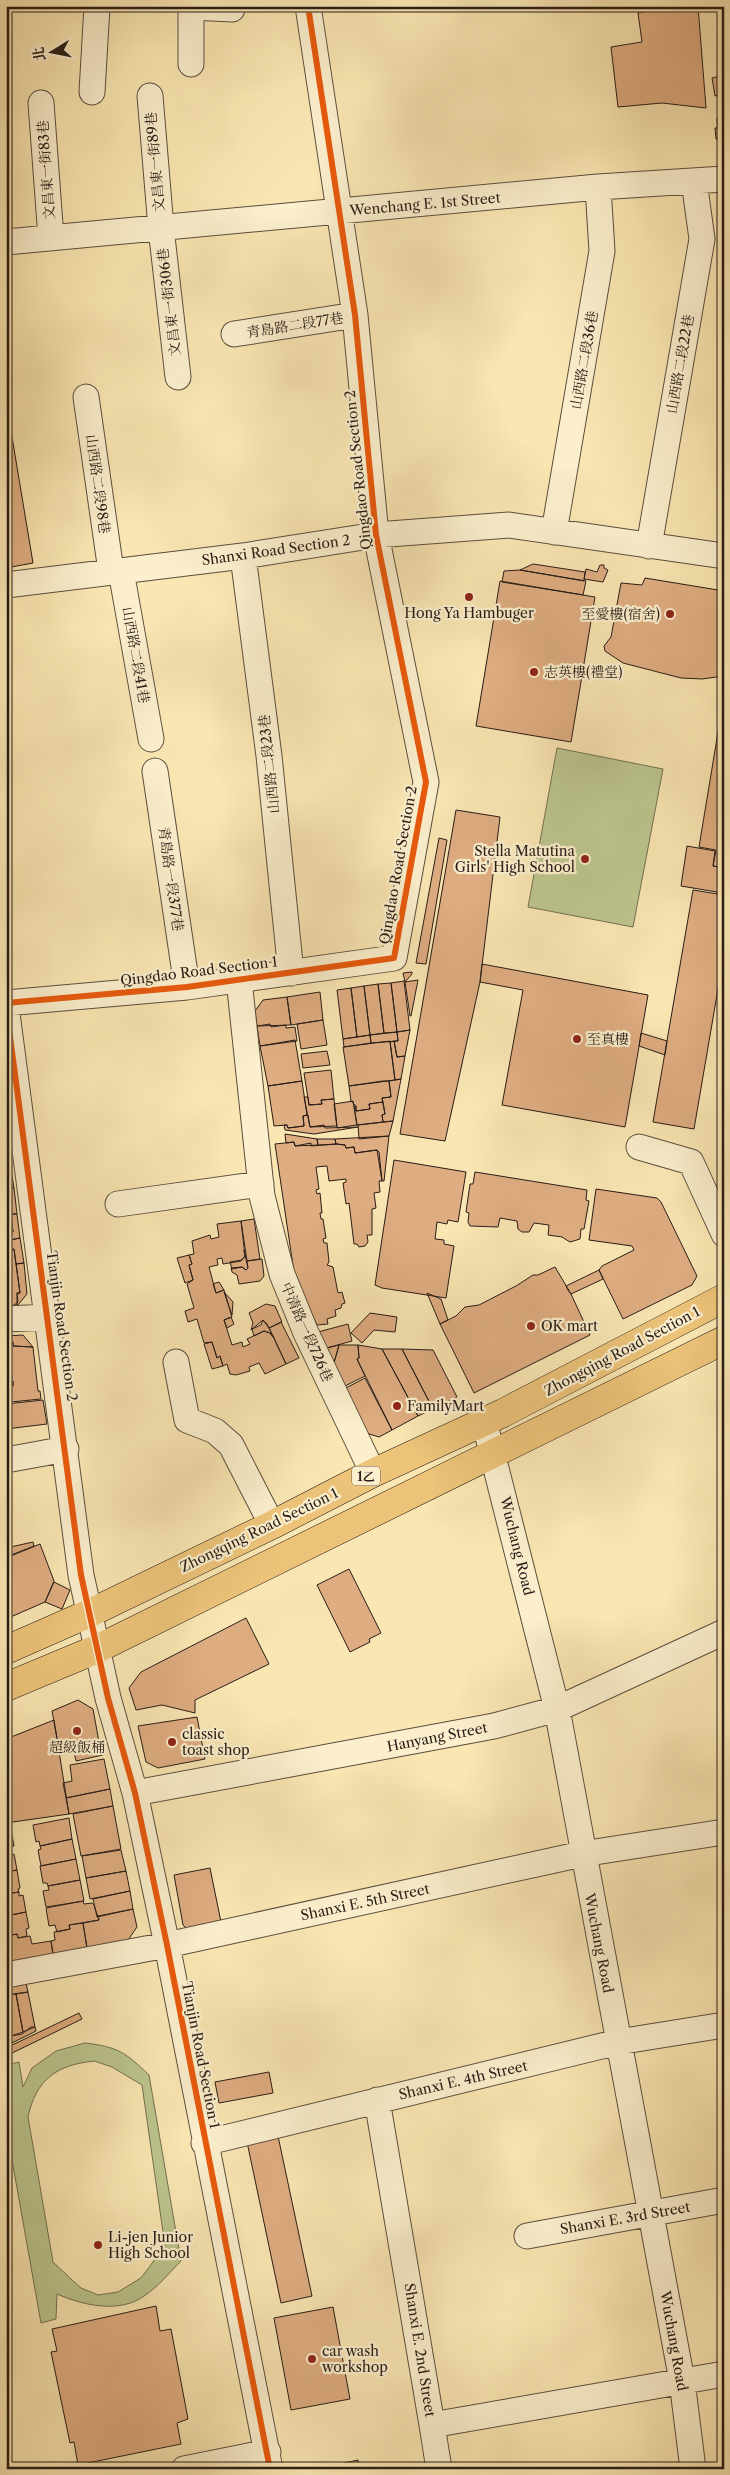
<svg xmlns="http://www.w3.org/2000/svg" width="730" height="2475" viewBox="0 0 730 2475" font-family="'Libre Caslon Text','Noto Serif TC',serif">
<rect width="100%" height="100%" fill="#f9e6b2"/>
<filter id="stains"><feTurbulence type="fractalNoise" baseFrequency=".004" numOctaves="4"/><feColorMatrix values="0 0 0 0 .2 0 0 0 0 .09 0 0 0 0 .02 0 0 0 .5 -.17"/></filter>
<radialGradient id="worn" r=".72"><stop offset=".6" stop-color="#630" stop-opacity="0"/><stop offset="1" stop-color="#630" stop-opacity=".3"/></radialGradient>
<path fill="#bcc58d" stroke="#727052" fill-rule="evenodd" d="M557,748L663,769L633,927L528,907Z
M85,2043C118,2047 125,2052 149,2075L181,2261C169,2273 158,2287 144,2296C119,2314 82,2305 57,2294L56,2319L41,2323L6,2126V2065L19,2062L23,2087L32,2068L56,2051ZM94,2061L112,2067L142,2085L165,2246L141,2278L118,2292L98,2295L81,2288L71,2279L53,2262L28,2117C36,2079 57,2065 94,2061Z"/>
<path fill="#dead81" stroke="#281c17" d="M685,6H698L706,108L662,103L618,107L611,47L642,42L638,13Z
M724,71V94L715,96L712,78L721,76L720,72Z
M722,115H724V145H720L719,139H716L715,128H718L717,119H722Z
M6,401L33,563L6,568Z
M533,564L585,572L584,581L520,570Z
M600,565H604V568L608,570L603,582L584,579L586,569L597,572Z
M520,570L586,581L583,595L502,582L504,571Z
M645,578L724,591V676L702,679L681,678L623,663L605,651L604,646L611,637L621,583L642,585Z
M500,581L595,597L571,742L476,726Z
M724,696V865L723,868L713,866L716,850L699,847Z
M456,810L500,817L480,982L445,1141L400,1134Z
M439,838L447,840L426,964L416,963Z
M687,846L715,851L713,866L723,868L724,865L723,893L681,886Z
M693,890L724,895V954L694,1129L653,1122Z
M482,964L648,995L625,1127L502,1105L523,990L480,982Z
M412,972V974L405,982L403,973Z
M418,980L411,1016H410L405,982Z
M404,981L410,1030L397,1032L391,983Z
M391,983L397,1032L384,1033L378,984Z
M378,984L384,1033L370,1035L364,986Z
M364,986L370,1035L357,1037L351,988Z
M351,988L357,1037L343,1039L337,990Z
M320,992L323,1020L291,1025L287,997Z
M287,997L291,1025L257,1026L255,1011L263,1000Z
M323,1020L327,1045L301,1049L297,1024Z
M270,1024L271,1027L286,1025V1028L295,1027L297,1041L260,1046L257,1026Z
M410,1030L405,1056L397,1057L394,1041H398L397,1032Z
M397,1032L398,1041L371,1043L370,1035Z
M641,1033L667,1041L665,1055L639,1046Z
M370,1035L371,1043L344,1047L343,1039Z
M295,1040L302,1081L268,1086L260,1046Z
M390,1041L395,1080L349,1086L343,1047Z
M394,1041L397,1057L405,1056L401,1079L395,1080L390,1042Z
M327,1051L330,1065L303,1068L301,1054Z
M331,1070L334,1099L321,1100L322,1104L309,1105L304,1073Z
M401,1079L393,1121L383,1122L382,1115L385,1114L382,1098L391,1097L389,1081Z
M302,1081L307,1115L303,1116L304,1126L288,1128L287,1125L274,1126L268,1086Z
M383,1081H389L391,1097L382,1098L383,1102L369,1104L370,1109L356,1111V1106L351,1101L349,1086Z
M304,1097H308L309,1105L322,1104L321,1100L334,1099L337,1126L310,1127Z
M353,1101L357,1125L337,1128L334,1104Z
M383,1102L385,1114L382,1115L383,1122L357,1125L354,1106H356V1111L370,1109L369,1104Z
M308,1115L310,1127L324,1125L325,1128L358,1127L314,1134L285,1130L284,1125H287L288,1128L304,1126L303,1116Z
M393,1121L389,1136L359,1139L358,1125Z
M285,1134L317,1139L318,1145L295,1146L294,1142L286,1143Z
M389,1136L384,1181H382L377,1150L355,1153L354,1147L346,1148L345,1145L336,1144L335,1139Z
M6,1139L10,1163L6,1164Z
M317,1139H335L336,1144L318,1145Z
M294,1142L295,1146L311,1143V1146L337,1144L345,1145L346,1148L354,1147L355,1153L377,1150L379,1152L382,1181H379L380,1192L374,1193L376,1208L372,1209V1235H367L368,1242L365,1246L359,1247L357,1244H354L349,1203L346,1204L343,1183L346,1182V1179L329,1181L327,1166L316,1167L319,1189L316,1190L317,1194L320,1193L322,1213H320L321,1219H323L326,1238L323,1239L324,1243H327L329,1262L327,1265L333,1267L338,1293L342,1292L345,1303L342,1304L341,1308L335,1310L336,1316L327,1319L328,1324L317,1325L295,1279L275,1144Z
M394,1160L466,1172L458,1222L448,1220L447,1224L437,1222L435,1239L444,1240V1244L454,1246L446,1298L382,1288L375,1285Z
M10,1163L14,1188L6,1189V1164Z
M475,1172L587,1190L586,1200L589,1201L584,1229H581L580,1239L570,1242L562,1237L548,1235L549,1225L534,1223L529,1232H522L518,1229L517,1221L500,1218L498,1227L470,1226L468,1222L469,1213L466,1212L470,1184H473Z
M14,1188L17,1214H11L6,1189Z
M596,1189L657,1198L661,1202L697,1276L692,1285L623,1319L599,1270L602,1266L634,1250L632,1246L589,1240Z
M8,1196L13,1232H9L10,1240L6,1241V1197Z
M11,1214H17L20,1238L10,1240L9,1232H13Z
M254,1219L260,1259L247,1261L241,1221Z
M241,1221L245,1256L241,1261L223,1264L222,1258L217,1259L218,1265L209,1267L216,1293L224,1290L232,1317L224,1320L232,1345L242,1342L243,1347L250,1344L247,1339L264,1331L270,1333L274,1338L286,1364L265,1374L259,1363L249,1367L250,1371L236,1375L230,1374L227,1364L223,1366L220,1356L217,1358L212,1342L204,1343L197,1319L188,1322L185,1311L194,1308L187,1284L193,1280L189,1265L192,1264L189,1255L194,1254L192,1241L210,1235L211,1239L219,1237L217,1224Z
M20,1238L24,1263L16,1264L14,1249L11,1250L10,1240Z
M10,1240L11,1250H6V1241Z
M14,1249L20,1293H17V1305L6,1306V1250Z
M244,1250L248,1268L246,1270L242,1267L232,1269L230,1262L242,1260L245,1256Z
M189,1255L192,1264L189,1265L193,1280L185,1283L177,1258Z
M262,1259L264,1276L260,1281L239,1284L237,1275L232,1272L231,1268L242,1267L246,1270L248,1268L247,1261Z
M24,1263L27,1294L18,1305L13,1306L18,1302L17,1293H20L16,1264Z
M555,1267L571,1294L590,1335L474,1393L440,1324L456,1316L465,1307L479,1305L516,1286L533,1275H538Z
M599,1270L603,1279L571,1294L568,1290L566,1286Z
M219,1282L224,1290L216,1293L213,1284Z
M224,1292L233,1302L232,1315Z
M427,1293L441,1299L448,1320L440,1324Z
M266,1304L275,1306L282,1322L269,1328L263,1320L251,1330L253,1323L249,1313Z
M370,1313L397,1317L395,1332L374,1330L362,1343L351,1333Z
M231,1317L234,1324L227,1328L224,1320Z
M263,1320L267,1324L274,1338L270,1333L264,1331L254,1336L252,1329L261,1325Z
M281,1322L299,1358L286,1364L269,1328Z
M348,1324L352,1341L323,1349L318,1332Z
M23,1335L33,1347L13,1346V1342H6V1336Z
M6,1342H13V1346L33,1347L38,1391H40L41,1399L11,1402L10,1386H13V1381L6,1382Z
M212,1342L217,1358L220,1356L223,1366L212,1369L204,1344Z
M339,1345L332,1370L323,1349Z
M339,1345H358L359,1358L357,1359L365,1376L341,1388L332,1370Z
M358,1345L382,1349L418,1416L392,1430L357,1359L359,1358Z
M382,1349H402L433,1409L418,1416Z
M402,1349L433,1350L457,1397L433,1409Z
M365,1378L392,1430L379,1437L363,1432L342,1390Z
M13,1381V1386H10L11,1402H6V1382Z
M43,1400L47,1424L6,1429V1404Z
M33,1542L34,1546L6,1557V1548Z
M40,1544L54,1581L45,1602L6,1619V1558Z
M349,1569L381,1633L369,1639L370,1642L350,1652L317,1585Z
M54,1582L70,1590L62,1609L45,1602Z
M246,1618L269,1664L195,1700V1713L162,1705L136,1710L129,1688L141,1672Z
M78,1700L93,1709L99,1742L59,1749L52,1711Z
M197,1717L205,1759L158,1768L146,1762L138,1726Z
M54,1720L69,1814L6,1823V1739Z
M100,1742L103,1755L76,1761L73,1747Z
M104,1759L110,1789L66,1798L63,1783L72,1781L70,1765Z
M110,1789L113,1806L69,1814L66,1798Z
M113,1806L121,1849L81,1856L73,1814Z
M69,1818L72,1839L40,1846L39,1841L36,1842L33,1825Z
M11,1829L14,1846L10,1847L11,1851L6,1852V1830Z
M72,1839L76,1859L41,1866L38,1850L41,1849L40,1846Z
M121,1850L126,1871L86,1878L82,1856Z
M11,1851L12,1855L14,1854L17,1870L6,1872V1852Z
M76,1859L80,1880L48,1886L47,1883H43L40,1866Z
M210,1868L222,1927L192,1934L183,1925L174,1875Z
M17,1870L20,1888L18,1889L19,1892L6,1894V1872Z
M126,1871L130,1891L90,1899L86,1878Z
M80,1880L84,1901L46,1907L43,1891L49,1890L48,1886Z
M130,1891L133,1909L97,1917L93,1899Z
M19,1892V1896L23,1895L26,1912L6,1916V1894Z
M83,1901L84,1904L92,1903L94,1905L99,1920L69,1925L70,1929L57,1932L55,1925L49,1926L46,1908Z
M133,1909L137,1927L128,1940L87,1948L83,1923L99,1920L98,1916Z
M26,1912L29,1928L26,1929L27,1936L18,1938L17,1934L6,1936V1916Z
M83,1923L87,1948L53,1954L51,1941L55,1940L54,1932L70,1929L69,1925Z
M17,1934L18,1938L30,1936L32,1944L51,1941L53,1954L6,1963V1936Z
M26,1983L28,1992L6,1995V1987Z
M28,1992L35,2027L23,2032L16,1994Z
M16,1994L23,2032L11,2036L6,1995Z
M6,2009L12,2042L6,2043Z
M79,2013L82,2019L6,2056V2048Z
M31,2027H35L36,2031L6,2046V2043L12,2042L11,2036L22,2034Z
M269,2072L273,2093L219,2103L215,2082Z
M278,2136L312,2296L281,2303L247,2142Z
M156,2306L160,2331L171,2329L188,2419L177,2423L181,2444L78,2465L74,2442L70,2443L51,2352L57,2351L52,2329Z
M333,2307L350,2399L291,2410L274,2318Z
M6,2443L10,2466H6Z
M358,2460L359,2469H318Z"/>
<g fill="none" stroke-linecap="round" stroke-linejoin="round">
<defs>
<path id="minor" d="M191,7L232,9
M191,64V6
M92,92L97,6
M150,96L161,228L178,377
M41,103L51,238
M6,242L598,187L724,179
M234,334L355,315
M86,397L111,571
M554,532L602,251L598,187
M649,546L702,239L694,181
M243,556L269,756L291,973
M121,571L151,739
M6,585L243,556L376,535L509,525L724,556
M155,771L187,987
M239,980L262,1196L282,1274L306,1333L373,1473
M6,1003L187,987L394,958L426,782L376,535L355,315L308,6
M6,1006L81,1575L108,1698L135,1793L167,1945L270,2469
M639,1147L691,1162L724,1234
M118,1204L261,1184
M6,1319L48,1317
M176,1362L187,1420L215,1431L231,1445L272,1525
M484,1421L557,1709L682,2381L693,2469
M6,1460L66,1449
M135,1793L494,1726L557,1709L724,1632
M6,1975L167,1945L582,1854L724,1832
M377,2100L432,2425L724,2374
M204,2143L618,2042L724,2025
M527,2236L724,2200
M432,2425L439,2469
M184,2469L268,2452"/>
<path id="major" d="M6,1650L90,1613L272,1525L373,1473L503,1413L724,1298
M6,1687L97,1649L724,1340"/>
</defs>
<use href="#minor" stroke="#5c4e3e" stroke-width="27"/>
<use href="#major" stroke="#281c17" stroke-width="29"/>
<use href="#minor" stroke="#fbefcd" stroke-width="25"/>
<use href="#major" stroke="#ecc379" stroke-width="28"/>
<defs>
<path id="cycleway" d="M6,1003L187,987L394,958L426,782L376,535L355,315L308,6
M6,1006L81,1575L108,1698L135,1793L167,1945L270,2469"/>
</defs>
<use href="#cycleway" stroke="#fbefcd" stroke-width="9"/>
<use href="#cycleway" stroke="#e8590c" stroke-width="6"/>
</g>
<g fill="#8f2418" stroke="#fbefcd" stroke-width="2">
<circle cx="469" cy="597" r="5"/>
<circle cx="670" cy="614" r="5"/>
<circle cx="534" cy="672" r="5"/>
<circle cx="585" cy="859" r="5"/>
<circle cx="577" cy="1039" r="5"/>
<circle cx="531" cy="1326" r="5"/>
<circle cx="397" cy="1406" r="5"/>
<circle cx="77" cy="1731" r="5"/>
<circle cx="172" cy="1742" r="5"/>
<circle cx="98" cy="2245" r="5"/>
<circle cx="312" cy="2359" r="5"/>
</g>
<g text-anchor="middle" dominant-baseline="central" stroke-width="4.5" stroke-linejoin="round" paint-order="stroke">
<rect fill="#fbefcd" stroke="#675b4e" stroke-width="1" x="352" y="1466.5" width="28" height="19" rx="4"/>
<g font-size="12" font-weight="bold" fill="#281c17">
<text x="366" y="1476">1乙</text>
</g>
<g font-size="14" fill="#281c17" stroke="#fbefcd">
<text transform="translate(155 162) rotate(-95)">文昌東一街89巷</text>
<text transform="translate(46 170) rotate(-94)">文昌東一街83巷</text>
<text transform="translate(425 204) rotate(-5)">Wenchang E. 1st Street</text>
<text transform="translate(169 302) rotate(-97)">文昌東一街306巷</text>
<text transform="translate(295 325) rotate(-9)">青島路二段77巷</text>
<text transform="translate(584 360) rotate(-80)">山西路二段36巷</text>
<text transform="translate(680 364) rotate(-80)">山西路二段22巷</text>
<text transform="translate(358 470) rotate(-96)">Qingdao Road Section 2</text>
<text transform="translate(98 484) rotate(82)">山西路二段98巷</text>
<text transform="translate(276 550) rotate(-8)">Shanxi Road Section 2</text>
<text transform="translate(136 655) rotate(80)">山西路二段41巷</text>
<text transform="translate(269 764) rotate(-96)">山西路二段23巷</text>
<text transform="translate(398 865) rotate(-80)">Qingdao Road Section 2</text>
<text transform="translate(171 879) rotate(82)">青島路一段377巷</text>
<text transform="translate(199 971) rotate(-7)">Qingdao Road Section 1</text>
<text transform="translate(62 1326) rotate(82)">Tianjin Road Section 2</text>
<text transform="translate(307 1332) rotate(66)">中清路一段726巷</text>
<text transform="translate(622 1351) rotate(-28)">Zhongqing Road Section 1</text>
<text transform="translate(259 1530) rotate(-26)">Zhongqing Road Section 1</text>
<text transform="translate(517 1546) rotate(76)">Wuchang Road</text>
<text transform="translate(437 1737) rotate(-11)">Hanyang Street</text>
<text transform="translate(365 1902) rotate(-12)">Shanxi E. 5th Street</text>
<text transform="translate(599 1943) rotate(79)">Wuchang Road</text>
<text transform="translate(201 2055) rotate(79)">Tianjin Road Section 1</text>
<text transform="translate(463 2080) rotate(-13)">Shanxi E. 4th Street</text>
<text transform="translate(625 2218) rotate(-10)">Shanxi E. 3rd Street</text>
<text transform="translate(674 2341) rotate(80)">Wuchang Road</text>
<text transform="translate(420 2350) rotate(81)">Shanxi E. 2nd Street</text>
</g>
<g font-size="14" fill="#281c17" stroke="#fbefcd" text-anchor="start">
<text x="469" y="613" text-anchor="middle">Hong Ya Hambuger</text>
<text x="660" y="614" text-anchor="end">至愛樓(宿舍)</text>
<text x="544" y="672">志英樓(禮堂)</text>
<text x="575" y="851" text-anchor="end">Stella Matutina<tspan x="575" dy="16">Girls' High School</tspan></text>
<text x="587" y="1039">至真樓</text>
<text x="541" y="1326">OK mart</text>
<text x="407" y="1406">FamilyMart</text>
<text x="182" y="1734">classic<tspan x="182" dy="16">toast shop</tspan></text>
<text x="77" y="1747" text-anchor="middle">超級飯桶</text>
<text x="108" y="2237">Li-jen Junior<tspan x="108" dy="16">High School</tspan></text>
<text x="322" y="2351">car wash<tspan x="322" dy="16">workshop</tspan></text>
</g>
</g>
<rect width="730" height="2475" fill="none" stroke="#f9e6b2" stroke-width="25"/>
<rect x="8" y="8" width="715" height="2460" fill="none" stroke="#281c17" stroke-width="2.5"/>
<rect x="12" y="12" width="705" height="2450" fill="none" stroke="#281c17"/>
<g transform="translate(52 52) rotate(260)" stroke="#fbefcd" stroke-width="4" paint-order="stroke">
<path d="M0-4L9 19L0 12L-9 19Z" fill="#281c17"/>
<text y="-8" font-size="14" font-weight="bold" text-anchor="middle" fill="#281c17">北</text>
</g>
<rect width="100%" height="100%" filter="url(#stains)"/>
<rect width="100%" height="100%" fill="url(#worn)"/>
</svg>
